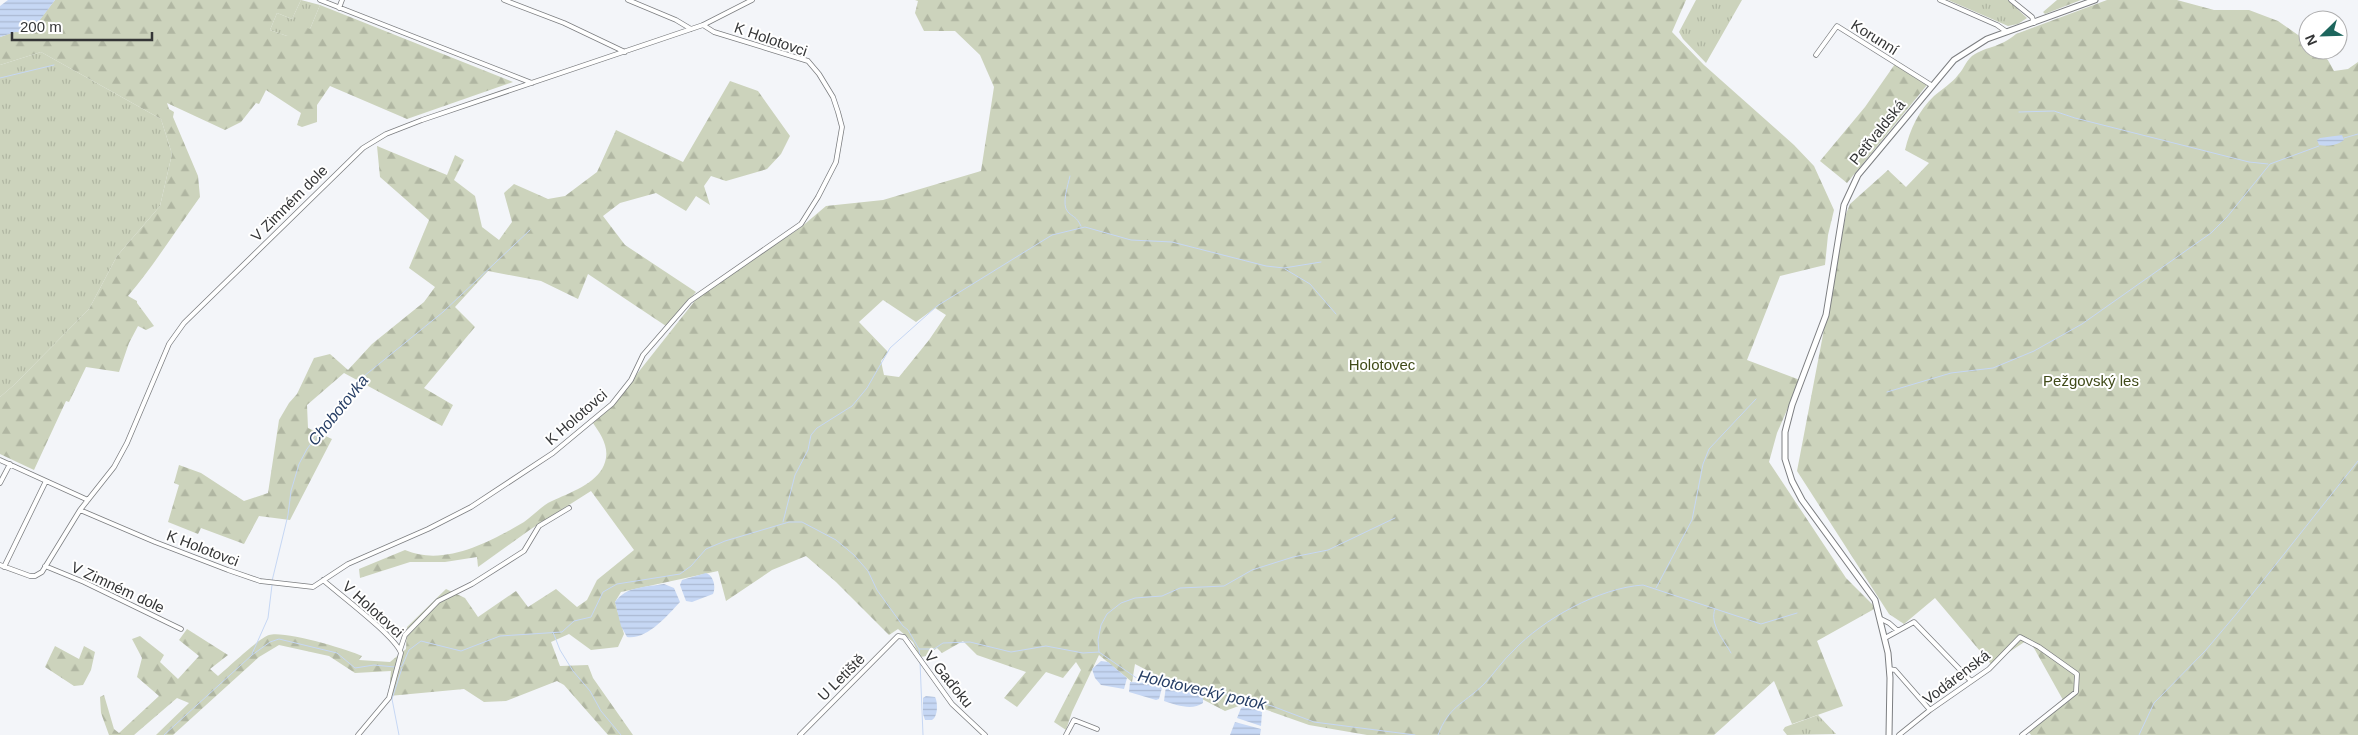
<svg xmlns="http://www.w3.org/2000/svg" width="2358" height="735" viewBox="0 0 2358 735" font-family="Arial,sans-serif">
<defs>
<pattern id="grass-tufts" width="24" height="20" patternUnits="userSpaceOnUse" patternTransform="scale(1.25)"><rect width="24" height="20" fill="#ccd3bc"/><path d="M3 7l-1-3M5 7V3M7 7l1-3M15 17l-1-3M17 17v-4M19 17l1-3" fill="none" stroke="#b0b6a2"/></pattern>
<pattern id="forest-firs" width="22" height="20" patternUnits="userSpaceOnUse" patternTransform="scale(1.25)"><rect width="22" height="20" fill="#ccd3bc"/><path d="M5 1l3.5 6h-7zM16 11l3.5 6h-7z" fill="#b0b6a2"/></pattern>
<pattern id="water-rules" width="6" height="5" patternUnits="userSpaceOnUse" patternTransform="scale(1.25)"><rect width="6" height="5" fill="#c6d7f4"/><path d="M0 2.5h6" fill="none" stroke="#abb9d2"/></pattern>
</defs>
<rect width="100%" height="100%" fill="#f3f5f9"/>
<path fill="url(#grass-tufts)" d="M301,0L320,5L310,29L287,36L270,30L277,13L292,19Z
M1696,0H1742L1706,63L1683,39L1679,32Z
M1948,0H2008L2027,18L2018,24L2008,26Z
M41,52L161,119L172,154L160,206L117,256L89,309L14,385L0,397V65Z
M1818,715L1836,734L1787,735L1783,730L1785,727Z"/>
<path fill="url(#forest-firs)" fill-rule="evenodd" d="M55,0H301L292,19L277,13L270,30L287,36L292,22L310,29L320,5L513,82L407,119L330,86L317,105V122L302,127L297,125L301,113L266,90L259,104L256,103L241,122L225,130L167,103L169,109L174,112L173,117L198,176L200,197C176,230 155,264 128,296L137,301V303L154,326L146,330L138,326L129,343L119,372L86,367L69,402L66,401L34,470L0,454V397L14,385L89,309L117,256L160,206L172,154L161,119L41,52L0,65V37L15,32H30Z
M915,0H1686L1672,32L1704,65L1794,145L1814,166L1834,210L1828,235L1825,265L1780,276L1747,360L1800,380L1777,433L1769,462L1846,578L1876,608L1817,641L1843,706L1792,724L1774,681L1714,735H1367L1309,725L1247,703L1225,711L1135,664L1132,682L1099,655L1072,712L1066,730L1054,722L1081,670L1076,662L1063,678L1046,672L1017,707L1004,698L1026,672L977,655L963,641L942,653L937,648L927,656L920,657L913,642L898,629L889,635L836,582L806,556L772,570L726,601L718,571L621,592L615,602L624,634L618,647L591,650L569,634L551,642L560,666L588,665L593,678L633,735H608L564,685L557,681L506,701L484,702L464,689L389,696L391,671L355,673L329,656L279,645L259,657L173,735H156L189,703L177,698L134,735H109L101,713L100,697L104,695L114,729L119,733L159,696L137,677L142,658L132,639L140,636L164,655L160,662L178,679L199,656L179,640L187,629L228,655L210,669L218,676C229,667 259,638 269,635C283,630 347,649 362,656L359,660L390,662L406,649L407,627L446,589L465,598L478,617L516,591L528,607L556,589L577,607L587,600L597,580L634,550L591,491L531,529L478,567L477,557L445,562H410L360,578L359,569L405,550C444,567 490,542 524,522C533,516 541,506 552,501C569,493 596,484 604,465C611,448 601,435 593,423L610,408L701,293L800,228L826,206L883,200L981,171L994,87L980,55L955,31H924L915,13L918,1ZM883,300L916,322L935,308L946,315L929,340L899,377L884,375L881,361L888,352L859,322Z
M2057,0H2081L2045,14L2043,12Z
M2107,0H2177L2214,10H2249L2278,21L2308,42V50C2324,50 2327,58 2334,71L2348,69L2358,62V735H2031L2027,730L2063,700L2029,639L1991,664L1935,598L1904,624L1889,614L1797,471L1846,214L1850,204L1888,170L1906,187L1929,163L1905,150C1910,129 1919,110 1934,96C1942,89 1952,83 1958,75C1965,68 1966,59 1975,54C1991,45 1999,48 2016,34Z
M1895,64L1927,85L1847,183L1820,161L1865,107Z
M730,81L758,91L790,136L781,154L767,169L726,181L711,176L704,186L710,205L696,196L686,211L656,193L620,203L603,216L625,245L696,292L666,326L588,274L578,299L541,281L488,271L455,307L475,327L424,388L453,405L442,426L344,373L307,405L308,428L332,439L290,520L259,516L244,544L201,528L198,534L168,522L179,485L174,483L179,465L201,473L244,501L268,493L279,420L289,403L297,394L314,358L330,354L348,370L372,344L424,302L435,287L409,268L429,220L380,177L377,146L447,175L455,155L464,160L454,180L475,196L482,227L499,240L512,222L504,193L514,184L548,199L565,196L597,172L616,130L683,162Z
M55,646L79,659L84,646L95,652L91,670L83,685L74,686L45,667Z"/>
<path fill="url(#water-rules)" d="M8,0H55L30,33L15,32L0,37V6Z
M2342,135L2344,140C2338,145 2327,147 2319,145L2317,140L2320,138Z
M706,573C714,576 716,587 713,594L692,602L686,601L680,585L682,580Z
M664,584L674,588L680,602C667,616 647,640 627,637L621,626L615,602C626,586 647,587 664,584Z
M1101,661L1108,662L1127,678L1124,689L1101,685L1095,678L1092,669Z
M1130,682L1163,684L1159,699L1156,700L1129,692Z
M1166,686L1203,694V703C1192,711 1176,705 1164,701Z
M926,696L935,697C938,702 938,717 932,720H925L923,714V698Z
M1246,706L1262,712L1261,726L1237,718L1241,708Z
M1235,722L1261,729L1260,735H1230Z"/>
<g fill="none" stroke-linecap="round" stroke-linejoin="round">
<path stroke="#c6d7f4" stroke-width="1" d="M0,78L54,65
M2019,112L2054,111L2075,118L2249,162L2268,164
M2344,138L2358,134
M1070,176C1068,185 1061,205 1068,212C1074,218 1076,216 1081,226
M1285,269L1310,284L1336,314
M1887,392L1951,373L1993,368L2034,351L2082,324L2211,233L2227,217L2270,164L2319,146
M783,522L795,475L808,450L811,435L817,428L852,406L867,388L890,348L937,306L1052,235L1085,227L1131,240L1172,242L1266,266L1284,268L1321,262
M272,581L288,515L291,491L299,464L307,449L358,381L443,312L530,230
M1656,588L1692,520L1703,464L1709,449L1756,399
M1715,609C1709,624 1724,640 1731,653
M553,632L560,650L573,671L590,691L601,711L621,735
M919,649L920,657
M1099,652L1098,640L1101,625L1107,614L1121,603L1135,598L1162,596L1180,588L1224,586L1252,570L1293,557L1328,550L1395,518
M252,654L268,618L272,585
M920,661L923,735
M399,667L402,666L409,650L421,641L461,651L500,636L562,632L574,621L591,617L603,592L617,584L680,574L691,566L706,549L725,541L789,522H802L836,540L854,555L868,571L877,590L903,626L908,630L919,649H934L943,643L970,642L1011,652L1046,646L1083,653L1099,652L1138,679L1184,683L1272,706L1314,722L1415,735
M164,735L252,655L270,642L279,639L337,653L355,668L374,665L395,667
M399,735L392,699L402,668
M1438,735C1449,706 1462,705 1483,685C1494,674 1502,661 1513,651C1543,619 1599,588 1643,585L1761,624L1797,613
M2139,735L2154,703L2205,651L2238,612L2358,461"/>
<defs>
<path id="minor" d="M320,0L532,83
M504,0L564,23L625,52
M628,0L676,20L691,29
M1940,0L1997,25L2007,32
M2011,0L2032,17L2034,23
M339,8L342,0
M1816,55L1837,26L1931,85
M0,460L88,500
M0,483L10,464
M80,510L155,542L228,570L260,581L313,587L348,564L428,529L471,507L553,453L612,404L631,380L643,355L690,301L801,224L818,197L836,162L842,127L838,112L833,97L819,74L808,61L714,32L703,25
M0,565L30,576H35L42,572L80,510L114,467L127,443L169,344L184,323L363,148L386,134L422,120L703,25L752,0
M45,566L84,582L181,629
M4,567L46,481
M323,580C340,595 395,636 401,653L389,698L358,735
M1881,619L1889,623L1898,631
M1885,638L1914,622L1971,681
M400,650L405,635L438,601L472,584L524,551L539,526L569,508
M1889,669L1895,670L1930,710
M800,735L898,636L904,637L952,704L985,735
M1066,735L1074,720L1097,729
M1899,735L1930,710L1989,669L2020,637L2039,647L2077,674L2076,692L2022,735"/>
<path id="tertiary" d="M1889,735L1890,678L1888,653L1875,600L1802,500L1792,481L1785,459V432L1792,405L1826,315L1844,205L1858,175L1954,60L1987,39L2095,0"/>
</defs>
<use href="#minor" stroke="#7c7e81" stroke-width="5.5"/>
<use href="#tertiary" stroke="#7c7e81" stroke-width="7"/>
<use href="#minor" stroke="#fff" stroke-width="4"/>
<use href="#tertiary" stroke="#fff" stroke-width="5"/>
</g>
<g text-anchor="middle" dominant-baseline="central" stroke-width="4" stroke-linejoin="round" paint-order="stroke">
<g font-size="15" fill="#343536" stroke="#fff">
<text transform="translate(1875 37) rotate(32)">Korunní</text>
<text transform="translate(771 39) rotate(19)">K Holotovci</text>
<text transform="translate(1877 132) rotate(-51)">Petřvaldská</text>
<text transform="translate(289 203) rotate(-45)">V Zimném dole</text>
<text transform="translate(576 417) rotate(-41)">K Holotovci</text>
<text transform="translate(203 548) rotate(21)">K Holotovci</text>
<text transform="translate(118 587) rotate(25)">V Zimném dole</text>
<text transform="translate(373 609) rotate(42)">V Holotovci</text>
<text transform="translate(841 677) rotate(-45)">U Letiště</text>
<text transform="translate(1956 677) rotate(-37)">Vodárenská</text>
<text transform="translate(949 679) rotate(51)">V Gaďoku</text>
</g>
<g font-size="15" fill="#404b19" stroke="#fff">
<text x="1382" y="364">Holotovec</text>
<text x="2091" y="380">Pežgovský les</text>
</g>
<g font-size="16" font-style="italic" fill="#263e65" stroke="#fff">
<text transform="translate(338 410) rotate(-51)">Chobotovka</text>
<text transform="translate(1202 690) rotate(13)">Holotovecký potok</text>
</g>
</g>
<g transform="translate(2323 35) rotate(247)"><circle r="24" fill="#ffffff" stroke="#aeaeaf"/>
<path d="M0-4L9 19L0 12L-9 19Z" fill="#1d665d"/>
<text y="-8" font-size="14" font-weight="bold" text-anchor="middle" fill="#343536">N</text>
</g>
<path d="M12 32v8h140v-8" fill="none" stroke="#343536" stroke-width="2.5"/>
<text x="20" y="32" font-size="15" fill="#343536" stroke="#ffffff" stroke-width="4" paint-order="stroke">200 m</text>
</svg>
